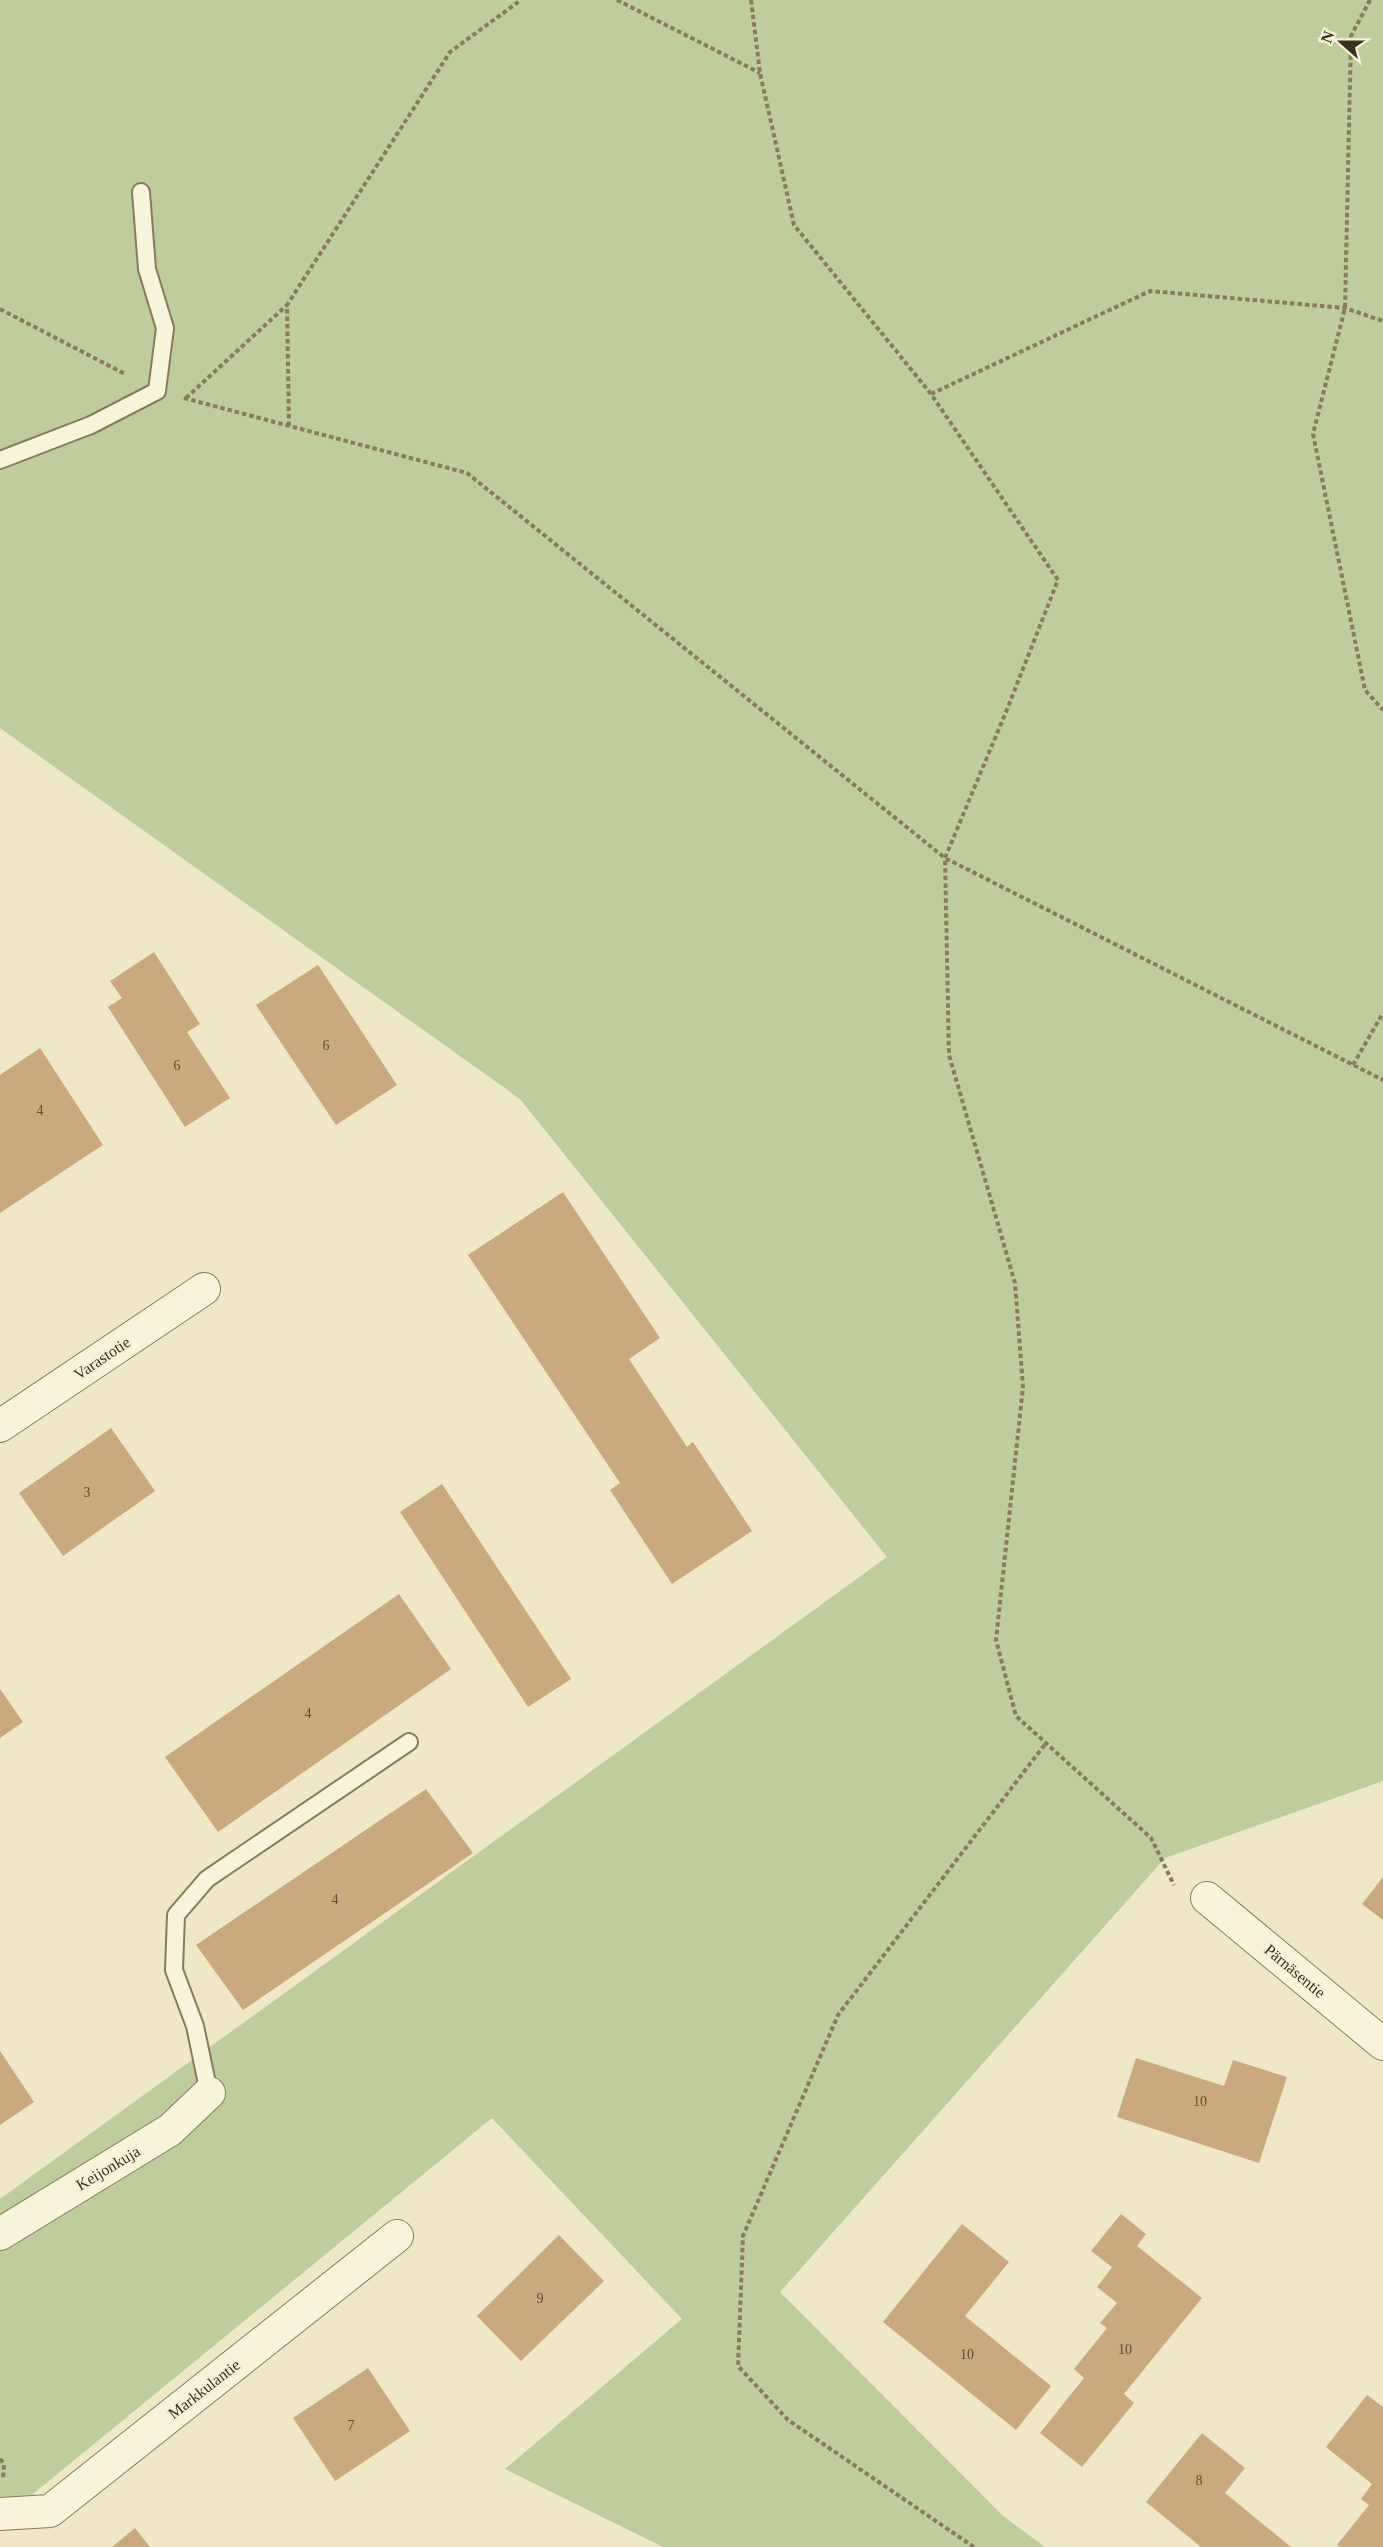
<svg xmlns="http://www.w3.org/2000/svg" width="1383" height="2547" viewBox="0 0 1383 2547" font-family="'Times New Roman',serif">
<rect width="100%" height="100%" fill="#eee8c7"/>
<path fill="#bfcc9b" d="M0,0H1383V1781L1165,1858L780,2292L1003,2516L1045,2547H663L505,2469L682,2319L492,2118L0,2521V2199L887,1557L520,1099L0,728Z"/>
<path fill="#caa97e" d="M154,952L200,1024L187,1032L230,1098L185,1127L108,1007L122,998L110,981Z
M318,965L397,1085L336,1125L256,1005Z
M40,1048L103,1145L0,1213V1075Z
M563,1192L660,1338L629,1359L687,1447L693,1442L752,1531L672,1584L610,1490L620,1483L468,1255Z
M111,1428L155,1491L63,1556L19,1493Z
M442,1484L571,1679L528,1707L400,1512Z
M399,1594L451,1669L218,1832L165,1757Z
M0,1689L23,1722L0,1738Z
M426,1789L473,1853L243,2010L196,1945Z
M1383,1877V1920L1362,1904Z
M0,2051L34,2102L0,2125Z
M1136,2058L1224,2086L1233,2060L1287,2077L1259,2163L1117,2117Z
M1121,2214L1146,2234L1137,2246L1202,2298L1124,2394L1134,2403L1082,2467L1040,2433L1084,2378L1074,2369L1107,2328L1100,2323L1117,2303L1097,2287L1112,2267L1091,2251Z
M962,2224L1009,2262L965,2316L1051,2386L1016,2430L883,2322Z
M559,2235L604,2281L521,2361L477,2316Z
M368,2368L410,2431L335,2481L293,2418Z
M1367,2395L1383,2407V2547H1340L1337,2545L1369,2505L1361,2499L1372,2484L1326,2447Z
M1202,2433L1245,2468L1225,2493L1291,2547H1201L1146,2502Z
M135,2528L150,2547H112Z"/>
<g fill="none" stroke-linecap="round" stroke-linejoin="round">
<defs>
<path id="lane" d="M0,460L91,425L157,391L165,328L147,269L141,192
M209,2093L195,2026L174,1970L176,1915L207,1879L409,1742"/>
<path id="street" d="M0,1426L204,1289
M1207,1898L1383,2044
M0,2234L170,2130L209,2093
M0,2514L50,2511L397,2236"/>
</defs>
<use href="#lane" stroke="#897b5d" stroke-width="20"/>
<use href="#street" stroke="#897b5d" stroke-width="34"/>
<path stroke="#897b5d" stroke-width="4" stroke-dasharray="4.5 3" stroke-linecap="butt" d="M617,0L760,73
M751,0L760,73L794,225L931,394L1058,580L1008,707L945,858L949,1055L1015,1283L1023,1387L996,1640L1016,1716L1151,1838L1174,1885
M1370,0L1351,36L1345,308L1313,434L1365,690L1383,710
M0,309L125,374
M931,394L1150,291L1345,308L1383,321
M184,398L467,473L945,858L1383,1080
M186,398L287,305
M289,426L287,305L450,52L521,0
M1353,1065L1383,1013
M0,2459L4,2464L3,2478
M974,2547L788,2420L738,2366L743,2236L838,2015L1046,1743"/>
<use href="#lane" stroke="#f8f4db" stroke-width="16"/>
<use href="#street" stroke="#f8f4db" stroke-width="32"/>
</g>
<g text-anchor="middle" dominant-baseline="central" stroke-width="4.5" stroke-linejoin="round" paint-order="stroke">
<g font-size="14" fill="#5e4e38">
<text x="326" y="1045">6</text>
<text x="177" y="1065">6</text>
<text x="40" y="1110">4</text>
<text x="87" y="1492">3</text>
<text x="308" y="1713">4</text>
<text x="335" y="1899">4</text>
<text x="1200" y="2101">10</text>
<text x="540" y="2298">9</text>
<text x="1125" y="2349">10</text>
<text x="967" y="2354">10</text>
<text x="351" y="2425">7</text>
<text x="1199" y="2480">8</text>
</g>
<g font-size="16" fill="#3a3020" stroke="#f5f1d7">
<text transform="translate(102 1358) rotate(-34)">Varastotie</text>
<text transform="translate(1295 1971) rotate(40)">Pärnäsentie</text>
<text transform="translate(108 2168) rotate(-31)">Keijonkuja</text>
<text transform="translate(204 2389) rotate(-38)">Markkulantie</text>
</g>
</g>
<g transform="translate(1341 42) rotate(291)" stroke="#f5f1d7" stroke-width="4.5" paint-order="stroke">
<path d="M0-4.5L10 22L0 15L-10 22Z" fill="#3a3020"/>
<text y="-9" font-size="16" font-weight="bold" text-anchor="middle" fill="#3a3020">N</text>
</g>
</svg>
